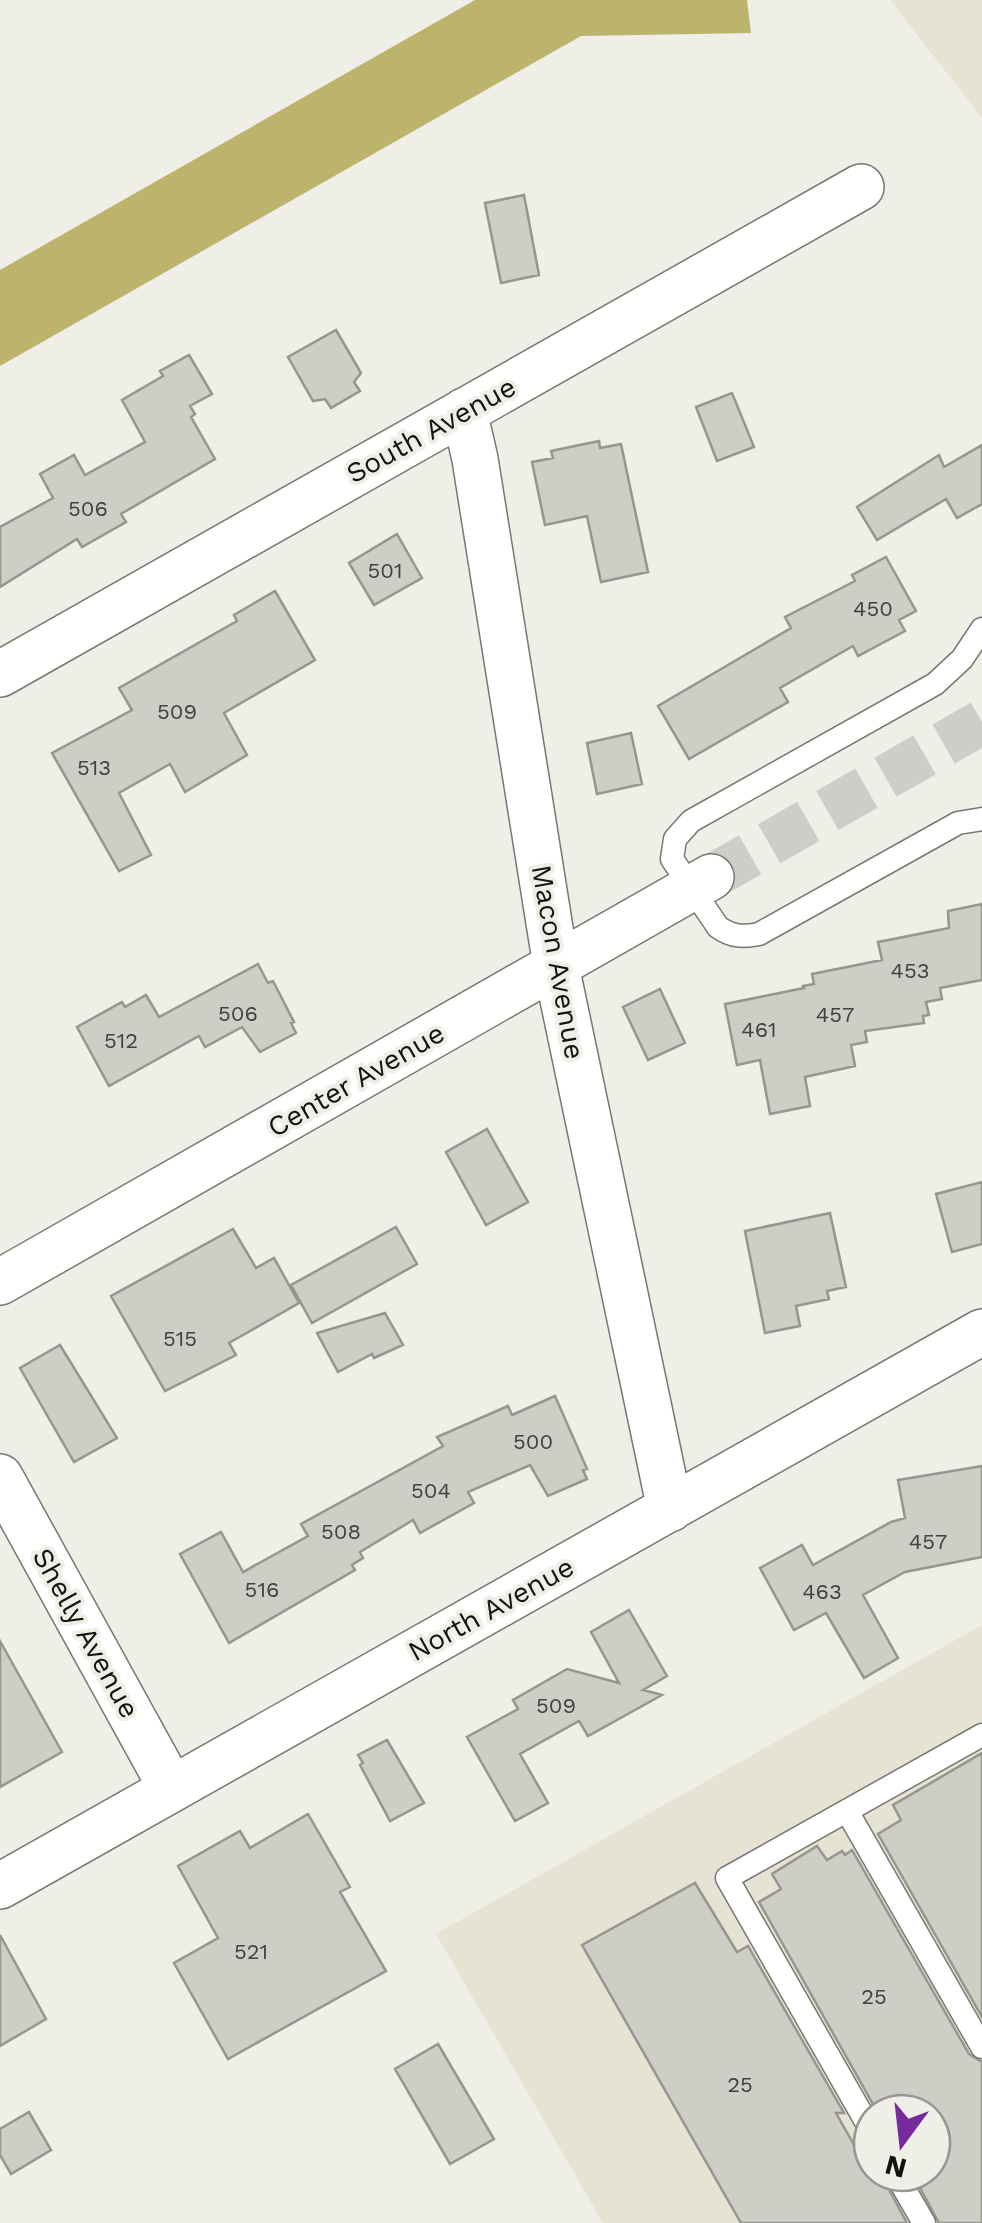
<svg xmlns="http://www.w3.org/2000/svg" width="982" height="2223" viewBox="0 0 982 2223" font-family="'Work Sans',sans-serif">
<rect width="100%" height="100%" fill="#efeee7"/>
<path fill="#e5e3d4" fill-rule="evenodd" d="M890,0H982V118Z
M982,1625V2223H603L436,1934ZM872,2113H932V2173H872Z"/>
<path fill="#bcb36c" d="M475,0H747L751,33L581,36L0,366V270Z"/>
<path fill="#cecdc6" stroke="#96958e" stroke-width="2.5" d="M524,195L539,275L501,283L485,203Z
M336,330L361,373L354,382L360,391L331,408L325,399L313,401L288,357Z
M189,355L212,394L190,406L195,414L191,417L215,459L121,514L126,522L82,547L77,539L0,587V527L53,498L40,474L74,455L85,475L145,442L122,400L163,376L160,371Z
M732,393L754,447L717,461L696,407Z
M599,441L600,448L621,444L648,572L601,582L587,516L545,525L532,462L553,458L551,451Z
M982,445V504L957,518L946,499L877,540L857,507L939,455L944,467Z
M397,534L422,578L374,605L349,563Z
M886,557L916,611L899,620L905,631L858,656L853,646L780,688L788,702L689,759L658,706L791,628L785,617L855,581L852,575Z
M275,591L315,660L224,713L247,755L185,792L170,764L119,793L151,855L119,871L52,753L132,710L119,688L237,621L234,615Z
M631,733L642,784L597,794L587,743Z
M982,904V980L940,988L942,999L926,1002L929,1015L923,1016L924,1023L865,1031L867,1042L851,1045L855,1066L805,1077L810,1106L770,1114L760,1060L737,1065L725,1004L804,988L803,986L814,984L812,974L882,960L878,942L949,928L948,911Z
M258,964L268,983L273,981L294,1022L291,1023L296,1033L260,1052L242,1027L205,1047L199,1036L109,1086L77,1027L122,1002L125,1007L146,995L159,1017Z
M660,989L685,1043L648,1060L623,1007Z
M487,1129L528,1202L486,1225L446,1152Z
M982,1182V1244L952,1252L936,1194Z
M830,1213L846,1287L827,1291L829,1299L796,1306L800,1326L765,1333L745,1231Z
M396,1227L417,1264L312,1323L291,1285Z
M233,1229L256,1268L274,1258L299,1303L229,1343L236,1355L165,1391L111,1296Z
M385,1313L403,1345L374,1358L372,1354L338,1372L317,1333Z
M60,1345L117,1438L74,1462L20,1368Z
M555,1396L587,1469L583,1470L587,1479L548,1496L530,1465L468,1492L474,1503L420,1533L413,1520L360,1552L363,1558L352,1565L355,1570L229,1643L180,1554L221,1532L243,1572L308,1536L301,1524L443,1446L437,1437L508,1406L512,1415Z
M982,1466V1557L905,1572L863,1595L898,1658L864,1678L826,1613L794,1630L760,1568L802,1545L813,1565L891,1522L905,1518L898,1480Z
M629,1610L667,1676L643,1690L662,1695L588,1736L579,1721L520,1754L548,1803L515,1821L467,1737L518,1709L513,1700L567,1669L619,1683L591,1632Z
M0,1641L62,1752L0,1787Z
M387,1740L424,1803L390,1821L360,1765L363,1763L358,1755Z
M982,1753V2017L878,1834L901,1820L893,1805Z
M308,1814L350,1887L340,1892L386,1971L228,2059L174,1963L218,1938L178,1866L240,1831L250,1848Z
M817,1846L827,1860L842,1851L845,1855L852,1850L969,2054L982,2062V2223H939L912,2173H932V2113H878L759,1902L781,1889L772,1874Z
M695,1883L737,1952L748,1946L844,2113H836L870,2173H880L907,2223H741L582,1945Z
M0,1935L46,2019L0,2046Z
M438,2044L494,2139L450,2164L395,2069Z
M29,2112L51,2150L11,2174L0,2155V2129Z"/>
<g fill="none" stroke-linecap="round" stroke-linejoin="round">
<path stroke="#cecdc7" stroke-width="45" stroke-dasharray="45 22" stroke-linecap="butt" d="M711,877L982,722"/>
<defs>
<path id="service" d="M982,629L962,659L935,684L691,821L675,839L672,859L718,927C732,937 743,937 759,934L958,823L982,819
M847,1811L982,2047
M872,2132L727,1878L982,1735
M895,2173L924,2223"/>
<path id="minor" d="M464,411L475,459L556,966L670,1509
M0,674L861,187
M0,1282L711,877
M0,1477L172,1789
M0,1886L982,1332"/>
</defs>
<use href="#service" stroke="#787771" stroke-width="25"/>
<use href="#minor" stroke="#787771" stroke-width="48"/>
<use href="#service" stroke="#fff" stroke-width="22"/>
<use href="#minor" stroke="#fff" stroke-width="45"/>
</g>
<g text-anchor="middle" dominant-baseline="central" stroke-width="8" stroke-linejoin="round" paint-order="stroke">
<g font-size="22" fill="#42423e">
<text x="88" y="508">506</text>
<text x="385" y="570">501</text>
<text x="873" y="608">450</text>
<text x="177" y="711">509</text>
<text x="94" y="767">513</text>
<text x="910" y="970">453</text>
<text x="238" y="1013">506</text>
<text x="835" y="1014">457</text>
<text x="759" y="1029">461</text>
<text x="121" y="1040">512</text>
<text x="180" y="1338">515</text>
<text x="533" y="1441">500</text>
<text x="431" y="1490">504</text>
<text x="341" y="1531">508</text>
<text x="928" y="1541">457</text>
<text x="262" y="1589">516</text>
<text x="822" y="1591">463</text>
<text x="556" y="1705">509</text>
<text x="251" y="1951">521</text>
<text x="874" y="1996">25</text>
<text x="740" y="2084">25</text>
</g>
<g font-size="28" fill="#131310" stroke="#efeee7">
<text transform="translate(431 430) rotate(-29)">South Avenue</text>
<text transform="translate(558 962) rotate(80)">Macon Avenue</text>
<text transform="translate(356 1080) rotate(-30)">Center Avenue</text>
<text transform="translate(491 1609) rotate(-29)">North Avenue</text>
<text transform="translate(86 1633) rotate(61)">Shelly Avenue</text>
</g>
</g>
<g transform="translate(902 2143) rotate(195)"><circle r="48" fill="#efeee7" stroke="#979691" stroke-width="2.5"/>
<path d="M0-8L18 38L0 25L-18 38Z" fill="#772a9c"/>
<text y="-15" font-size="28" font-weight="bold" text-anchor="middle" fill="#131310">N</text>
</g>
</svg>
